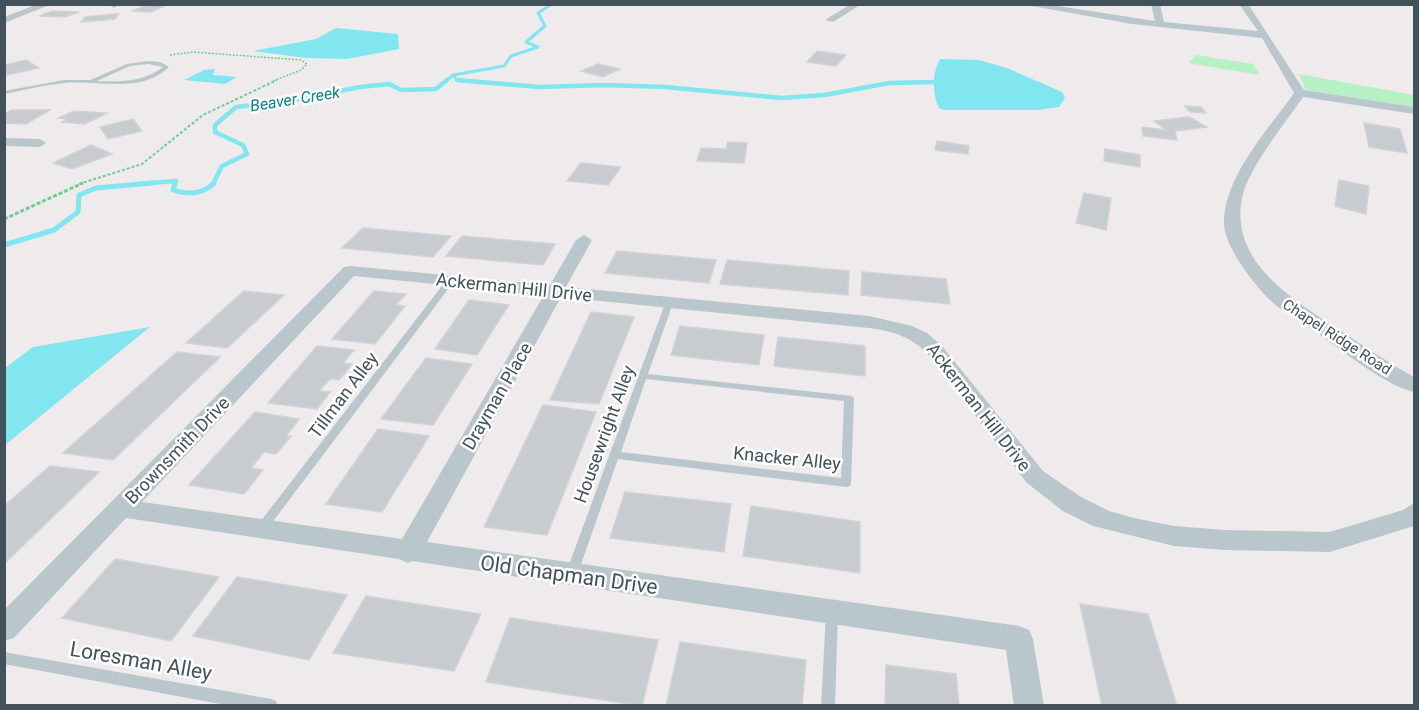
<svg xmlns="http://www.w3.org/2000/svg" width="1419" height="710" viewBox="0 0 1419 710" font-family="Roboto,sans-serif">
<rect width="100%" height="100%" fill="#efebec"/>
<path fill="#b6f0c5" d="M1196,55L1253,64L1260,75L1188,63Z
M1299,74L1414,95V107L1306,90Z"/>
<path fill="#81e6ef" d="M336,28L398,34L399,49L347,59L307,58L253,51L316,39Z
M940,59L979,60L1007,68L1062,92L1065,98L1059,107L1037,110H944L939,108C932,93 932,73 940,59Z
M215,69L213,75L237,77L225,84L184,80L204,70Z
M150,327L5,445V368L33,347Z"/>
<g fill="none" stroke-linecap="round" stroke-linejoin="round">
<path stroke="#81e6ef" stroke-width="3" d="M453,75L457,80L462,81
M446,81L453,75L504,66L511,56L538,47L526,42L545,26L538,13L552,4"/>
<path stroke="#81e6ef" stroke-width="4.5" d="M457,80L539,87L605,85L665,87L782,98L825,95L889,83L934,82
M136,184L176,181L175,184
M213,184L222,166L247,154L243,145L215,132V125L236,107L290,101L360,87L389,84L401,90L436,89L447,80"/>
<path stroke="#81e6ef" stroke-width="5" d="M175,183L173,190C188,195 202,195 214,183
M4,245L54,230L78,212L79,195L96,188L153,183"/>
</g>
<path fill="#c8ccd1" stroke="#cfd3d8" stroke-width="1.5" d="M150,4H169L151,12L132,11Z
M53,11L79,12L65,17L39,16Z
M118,14L115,19L81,22L85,17Z
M817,51L846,55L836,66L807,62Z
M26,60L39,68L7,75L4,73V65Z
M598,64L620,69L603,77L581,71Z
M1185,106L1201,107L1206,113L1190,112Z
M12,110H50L26,124L4,123V114Z
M74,111L107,113L85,124L62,122L68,119L58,118Z
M1189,117L1207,127L1175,131L1177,140L1143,136L1142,127L1166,130L1154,121Z
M133,119L142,131L108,139L100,127Z
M1364,123L1400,129L1407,153L1369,147Z
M937,141L969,146L968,154L935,150Z
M728,142L747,143L744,163L697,161L701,148L726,149Z
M91,145L112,154L72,169L53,163Z
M1105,149L1140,155V167L1104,161Z
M581,163L621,167L608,185L567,181Z
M1339,180L1369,186L1366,214L1335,206Z
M1084,193L1111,198L1106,230L1076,223Z
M363,228L451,236L433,257L342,248Z
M462,236L555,244L543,265L446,256Z
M617,251L716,260L709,283L605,273Z
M727,260L849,271L848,295L720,284Z
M862,272L946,279L950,304L861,295Z
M244,291L284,295L227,348L186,343Z
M374,291L406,294L396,305L405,306L375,344L332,339Z
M469,300L509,305L477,355L435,349Z
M591,312L634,317L599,404L550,400Z
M680,326L764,335L759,365L671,355Z
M778,337L865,346V376L774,366Z
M317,346L354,350L343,363L352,364L339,380L330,379L319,391L330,392L317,409L268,403Z
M177,352L220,357L113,460L63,453Z
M426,358L472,364L433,425L381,419Z
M543,405L596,412L547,535L484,527Z
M255,412L299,419L286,436H291L276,454L264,452L251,468L263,470L244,494L189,485Z
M378,429L429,436L382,512L326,504Z
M50,466L99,472L4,564V506Z
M625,492L731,504L724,552L610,538Z
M751,506L860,522V573L743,556Z
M115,559L219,577L171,641L62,618Z
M237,577L347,595L309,660L193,636Z
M366,596L481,614L454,671L333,653Z
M1080,604L1148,614L1177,706H1102Z
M510,618L658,640L642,706L486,682Z
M680,642L806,660L802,706H666Z
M886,665L956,674L959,706H885Z"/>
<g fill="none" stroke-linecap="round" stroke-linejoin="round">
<path stroke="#6dcf92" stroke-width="1.5" stroke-dasharray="2 1.5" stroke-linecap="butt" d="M170,55L193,52L301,60L307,64L301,70L273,81"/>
<path stroke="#6dcf92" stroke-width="2" stroke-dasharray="3 2" stroke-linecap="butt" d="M79,184L142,164L203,115L277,80"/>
<path stroke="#6dcf92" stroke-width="3" stroke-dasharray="4 2" stroke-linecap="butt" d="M4,219L83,183"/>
<path fill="#b9c6cc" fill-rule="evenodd" d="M148,61L160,62L169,67C141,94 100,80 65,83C45,85 24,90 4,94V91L64,80H90L127,64ZM148,64L163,67C144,82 120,82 97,81L130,66Z
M448,278H451L455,280L265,532L261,534L257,532L255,529L257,526Z
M666,301H669L673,303L648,374L852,396L854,398L851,483L850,486L846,487L618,459L578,573L576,577L572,578L568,577L566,573ZM646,379L844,401L841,478L621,452Z
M832,607L836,609L838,613L835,706H821L826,613L828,609Z
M4,652L271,699L276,701L278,706H231L4,664Z"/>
<path fill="#b9c6cc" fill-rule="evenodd" d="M38,4H52L4,23V17Z
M108,4H118V5L114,8Z
M851,4H862L833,22L825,20Z
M1021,4H1045L1155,21L1151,4H1160L1164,22L1258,31L1239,4H1248L1304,90L1414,107V114L1303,97C1285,124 1248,168 1242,198C1229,263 1295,301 1341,331C1365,347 1389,363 1414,377V392C1383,385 1337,346 1309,327C1297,319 1282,311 1271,301C1254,285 1222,244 1224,220C1226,174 1269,129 1294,93L1262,38L1132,24Z
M4,138L40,139L46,143L40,147L4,146Z
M584,235L592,240L566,287L869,316L912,326L927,333L942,346L1043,471L1081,497L1109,511L1134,518L1174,526L1225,530L1330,532L1403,510L1414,503V526L1330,552L1225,550L1174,546L1093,526L1063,511L1027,483L928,354C911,337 893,331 869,328L561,297L427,542L1019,626L1029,630L1033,639L1044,706H1014L1006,650L412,561L408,563L399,559L126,518L14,638L4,641V610L344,267L350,266L550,285L576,240ZM354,276L544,295L402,539L142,502Z"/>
</g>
<g text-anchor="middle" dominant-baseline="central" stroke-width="5" stroke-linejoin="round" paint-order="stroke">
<g font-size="15" fill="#43525a" stroke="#fff">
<text transform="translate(1337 337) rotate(33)">Chapel Ridge Road</text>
</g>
<g font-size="16" font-style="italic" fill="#08818b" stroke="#fff">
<text transform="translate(295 99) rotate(-9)">Beaver Creek</text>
</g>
<g font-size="18" fill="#43525a" stroke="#fff">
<text transform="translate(514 287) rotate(6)">Ackerman Hill Drive</text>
<text transform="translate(343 395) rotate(-53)">Tillman Alley</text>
<text transform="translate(497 396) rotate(-60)">Drayman Place</text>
<text transform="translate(979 407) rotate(52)">Ackerman Hill Drive</text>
<text transform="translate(604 434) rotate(-70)">Housewright Alley</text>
<text transform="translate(177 450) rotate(-46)">Brownsmith Drive</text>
<text transform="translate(787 458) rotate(6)">Knacker Alley</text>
</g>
<g font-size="21" fill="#43525a" stroke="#fff">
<text transform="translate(569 575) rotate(8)">Old Chapman Drive</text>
<text transform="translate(141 661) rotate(10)">Loresman Alley</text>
</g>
</g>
<rect width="1419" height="710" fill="none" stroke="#43525a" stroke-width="12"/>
</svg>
